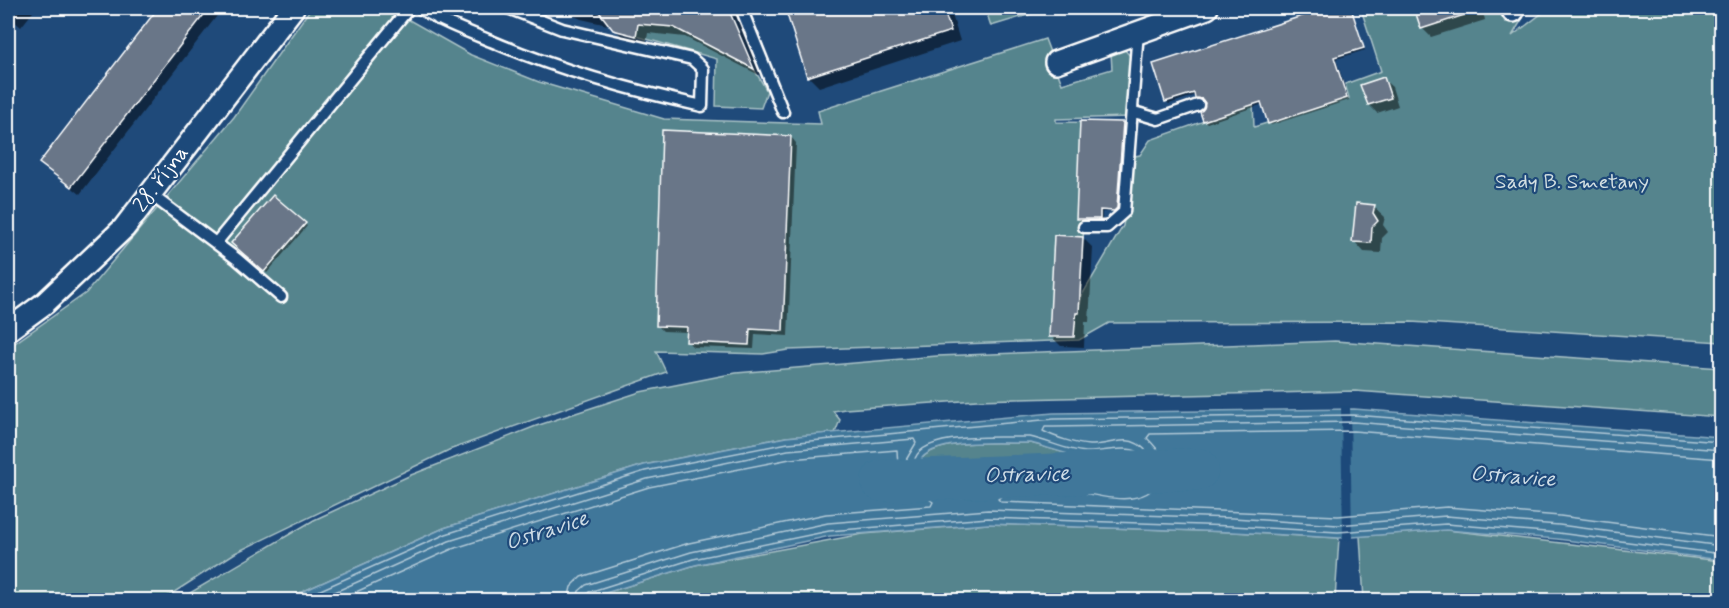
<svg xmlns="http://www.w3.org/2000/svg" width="1729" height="608" viewBox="0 0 1729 608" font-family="Mynerve,sans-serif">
<rect width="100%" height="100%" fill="#1f4a7a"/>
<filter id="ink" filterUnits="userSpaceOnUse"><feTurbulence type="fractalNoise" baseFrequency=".0167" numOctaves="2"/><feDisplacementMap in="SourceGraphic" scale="12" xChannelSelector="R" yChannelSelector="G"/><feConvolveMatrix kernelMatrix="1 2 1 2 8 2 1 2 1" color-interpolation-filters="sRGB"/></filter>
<g filter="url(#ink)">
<path fill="#55848d" stroke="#aac2c6" stroke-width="1.5" d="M311,8H388L471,55L539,82L664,119L821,124L818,111L1045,39L1062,84L1112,69L1111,53L1124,49L1131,57L1128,117L1056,119V122L1125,123L1122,211L1100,210V220H1084L1080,305L1082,295L1123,226L1135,156L1140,155L1150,140L1244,107L1253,101L1254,127L1349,98L1345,84L1381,71L1362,12L1381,8H1477L1479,14L1498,8L1505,22L1524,16L1512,36L1549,8H1721V342L1411,322L1109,323L1079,340L788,350L763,354L656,351L666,372L449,450L235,553L162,600H8V348L86,293L234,117Z
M985,8H1051L991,26Z
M638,24L673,27L754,69L767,91L761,108L716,106L717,59L636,36Z
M1335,341L1721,368V417L1355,391L977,400L845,409L833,411L840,420L835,433L786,437L644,465L444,528L284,600H178L314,520L411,475L536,426L640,392L736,373L937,356Z
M1031,443C1049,448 1068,455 1086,458C1110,461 1121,442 1143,467L1137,475L1114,476L1038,461L962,484L942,480L922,468L920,461C934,437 1004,444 1031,443Z
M988,524L1233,532L1339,538L1335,600H583L695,565L863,534Z
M1446,530L1721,561V600H1364L1360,536Z"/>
<path fill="#3f779a" stroke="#8cadc2" stroke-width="1.5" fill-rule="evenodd" d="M1354,409L1721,437V560L1557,539L1446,530L1339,538L1233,532L988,524L830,536L695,565L583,600H284L444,528L644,465L786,437L1053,413ZM1031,443C1049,448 1068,455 1086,458C1110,461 1122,442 1142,467L1137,475L1114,476L1038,461L962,484L942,480L922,468L920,461C933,437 1004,444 1031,443Z"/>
<path fill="#1f4a7a" d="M1341,406H1350L1352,540L1343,541Z"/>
<path fill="#0007" d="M8,8H36L21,27L8,16Z
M160,8H223L80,194L41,163Z
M557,8H735L763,77L685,37L648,33L646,45L625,40L612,26L581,19Z
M786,8H950L960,41L819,87L808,76Z
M1332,8H1351L1365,50L1336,59L1349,100L1271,125L1263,104L1207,123L1204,120L1207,103L1196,95L1169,104L1167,102L1155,65Z
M1416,8H1482L1485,20L1431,37L1423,29Z
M1383,79L1392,87L1398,106L1377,113L1369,105L1362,86Z
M1123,124L1125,126L1119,211L1102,212V221H1080L1078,219Z
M8,132L16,141L8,152Z
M791,137L796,143L788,336L755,334L754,349L693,347L687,341L688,332L663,331L657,325Z
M273,197L307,226L267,273L233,243Z
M1374,207L1385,217L1383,225L1388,232L1382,238L1381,253L1364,252L1354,241Z
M1083,238L1093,248L1089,322H1085L1084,347L1061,346L1051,336Z"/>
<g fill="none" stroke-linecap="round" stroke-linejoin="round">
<path stroke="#b2c9d7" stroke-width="1.5" d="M1030,437C1049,441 1070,452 1089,452C1106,452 1147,438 1148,469L1139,480L1113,482L1038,467L962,490L939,485L918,473L914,463C917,430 1005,438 1030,437Z
M1722,459L1353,431L1150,434L1147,438C1158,449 1170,462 1162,478C1140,519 1076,487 1041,484C1031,483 1005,492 998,499L1001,502L1338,516L1447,507L1560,516L1722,537
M298,600L446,534L645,471L788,443L1054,419L1353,415L1722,442
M317,600L449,541L647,479L788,450L914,439L916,443L906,460L912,477L937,493L961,498L1038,475L1112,489L1142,487L1154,474V460C1131,428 1118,445 1089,445C1076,444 1054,437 1043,431L1045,427H1054L1353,422L1722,450
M338,600L452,549L649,487L790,459L897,450L898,467L903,481L933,502L931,506L826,514L689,543L581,577L571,587L568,600
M577,600L579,591L586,585L691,552L828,523L988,510L1233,518L1338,525L1446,516L1559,525L1722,546
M584,600L589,592L693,559L829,531L988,518L1233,526L1338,532L1446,524L1558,533L1722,554"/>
<path stroke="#3f779a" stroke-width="42" d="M882,481L1198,469"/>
</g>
<path fill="#697688" stroke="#fff" stroke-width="1.5" d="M158,8H209L71,187L39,163Z
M596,8H728L754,69L673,27L638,24L636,36L613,30Z
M785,8H943L951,31L807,77Z
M1327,8H1351L1364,48L1334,57L1347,98L1268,124L1261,102L1203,121L1200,112L1205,103L1202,99L1195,98L1194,93L1165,102L1153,64Z
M1414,8H1477V11L1421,29Z
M1384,77L1391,98L1368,105L1360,85Z
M1080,121L1123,122L1117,208L1114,211L1100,210V219H1076Z
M662,130L791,136L783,331L750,329L749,345L686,342L687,327L656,326Z
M273,195L306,223L264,272L231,243Z
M1356,203L1375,205L1373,213L1378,221L1372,227L1371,243L1352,242Z
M1054,235L1083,237L1079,313H1076L1074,337H1049Z"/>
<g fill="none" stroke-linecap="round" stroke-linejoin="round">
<defs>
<path id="service" d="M420,8C442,22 466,31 491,41C559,70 629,90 702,106L703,69L692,59L562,29L508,8
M741,8L783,112
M438,19L446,8
M1134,112L1158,119L1198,105
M150,194L237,259L281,297
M1084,227H1107L1124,212L1138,31
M216,243L409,8"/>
<path id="minor" d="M1512,8L1513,11
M1056,62L1207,8
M8,330L45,303L124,228L293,8"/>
</defs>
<use href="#service" stroke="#fff" stroke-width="15"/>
<use href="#minor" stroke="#fff" stroke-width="26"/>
<use href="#service" stroke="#1f4a7a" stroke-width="10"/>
<use href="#minor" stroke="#1f4a7a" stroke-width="21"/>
</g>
</g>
<g text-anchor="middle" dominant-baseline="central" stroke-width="4.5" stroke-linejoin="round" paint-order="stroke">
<g font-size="21" fill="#fff" stroke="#1f4a7a">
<text transform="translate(161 179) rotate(-53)">28. října</text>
</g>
<g font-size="21" fill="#d4e0e2" stroke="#1f4a7a">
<text x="1572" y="182">Sady B. Smetany</text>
</g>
<g font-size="22" font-style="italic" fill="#cfdde6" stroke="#1f4a7a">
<text transform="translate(1027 475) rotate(-2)">Ostravice</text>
<text transform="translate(1513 477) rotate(4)">Ostravice</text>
<text transform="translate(547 531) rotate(-18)">Ostravice</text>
</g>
</g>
<rect width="1729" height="608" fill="none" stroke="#1f4a7a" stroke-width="30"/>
<rect x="15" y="15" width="1699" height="578" fill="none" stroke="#fff" stroke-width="2" filter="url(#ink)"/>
</svg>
